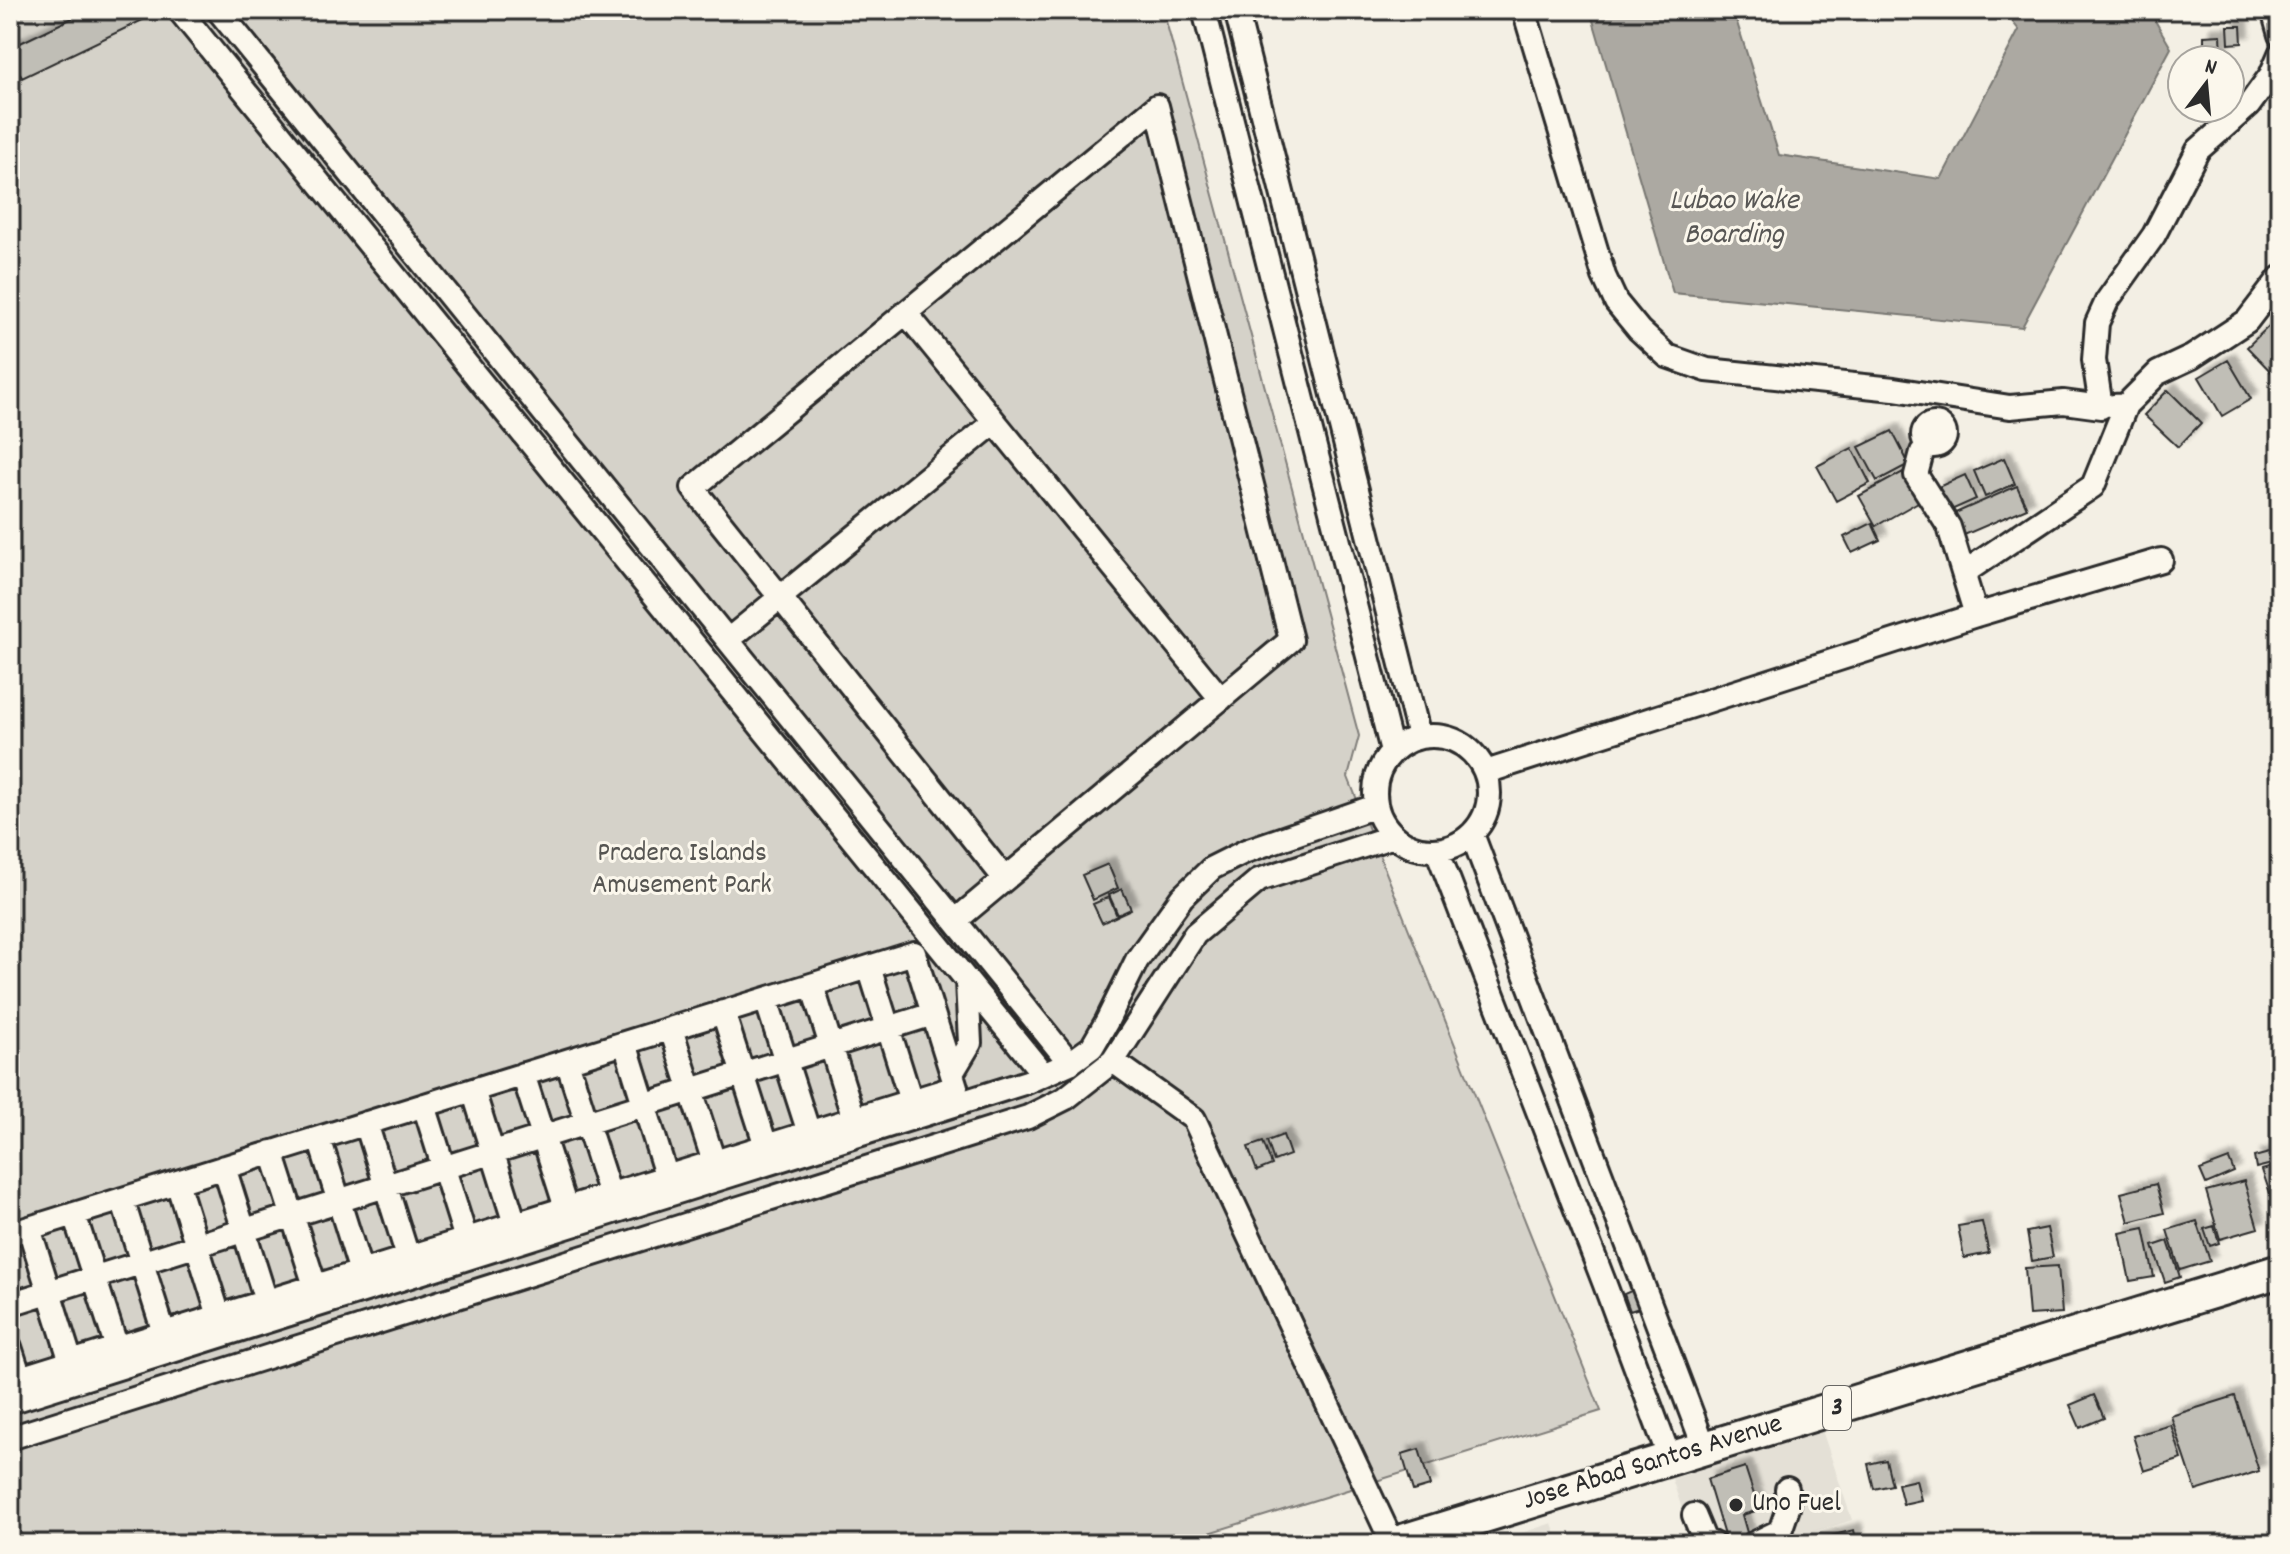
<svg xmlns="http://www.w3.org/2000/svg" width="2290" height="1554" viewBox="0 0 2290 1554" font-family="Dekko,sans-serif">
<defs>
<filter id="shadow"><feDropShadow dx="7" dy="-7" stdDeviation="2" flood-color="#0004"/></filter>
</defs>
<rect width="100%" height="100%" fill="#f3efe4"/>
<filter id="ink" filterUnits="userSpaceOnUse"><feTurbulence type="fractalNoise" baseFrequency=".0125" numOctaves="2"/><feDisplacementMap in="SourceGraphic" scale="16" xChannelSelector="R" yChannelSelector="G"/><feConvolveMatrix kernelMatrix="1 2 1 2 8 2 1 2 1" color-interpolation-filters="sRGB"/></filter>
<g filter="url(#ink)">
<path fill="#e4e0d6" d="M1822,1430L1852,1520L1777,1544H1694L1672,1479Z
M1552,1523L1559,1544H1489Z"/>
<path fill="#d5d2c9" stroke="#807e7a" stroke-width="2" d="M10,10H1163L1359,736L1348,777L1601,1411L1174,1544H10Z"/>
<path fill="#aca9a2" stroke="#787772" stroke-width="2" d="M1590,10H1733L1779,155L1941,179L2019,30L2003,10H2154L2150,12L2171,48L2022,327L1673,293Z"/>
<path fill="#c0beb6" stroke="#2b2b2b" stroke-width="2" filter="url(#shadow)" d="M89,10H151L153,15L22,78L10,55V48Z
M2228,26H2241L2242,43L2229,44Z
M2221,35L2222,54H2204V36Z
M2271,324L2280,332L2279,380L2247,347Z
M2228,360L2251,399L2222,416L2199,377Z
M2168,390L2201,423L2178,447L2144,415Z
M1892,431L1909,464L1877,481L1859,447Z
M1852,448L1870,483L1836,501L1817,466Z
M2004,458L2015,484L1985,497L1974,471Z
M1903,472L1920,501L1876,526L1859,496Z
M1965,475L1976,499L1947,512L1936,488Z
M2017,486L2027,508L1962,536L1953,514Z
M1872,523L1880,540L1852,553L1844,537Z
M1108,864L1118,888L1093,900L1082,875Z
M1122,889L1131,909L1118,915L1109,895Z
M1109,897L1117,916L1102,923L1093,904Z
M1283,1135L1290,1155L1274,1161L1267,1141Z
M1263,1142L1272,1165L1257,1171L1248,1147Z
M2273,1152L2276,1163L2256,1168L2254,1157Z
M2229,1159L2234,1172L2206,1184L2200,1170Z
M2276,1166L2280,1179V1196L2272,1199L2262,1170Z
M2244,1181L2258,1228L2220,1239L2206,1191Z
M2156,1184L2164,1213L2129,1222L2121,1193Z
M2197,1221L2210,1261L2180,1270L2167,1230Z
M1982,1222L1989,1253L1964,1258L1958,1226Z
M2214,1226L2219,1243L2210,1246L2204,1229Z
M2047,1228L2053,1257L2032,1261L2027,1232Z
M2144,1228L2154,1277L2130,1281L2120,1233Z
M2168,1241L2180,1277L2165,1282L2153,1246Z
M2058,1266L2062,1313L2029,1315L2025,1268Z
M1633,1290L1639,1308L1630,1311L1624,1294Z
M2094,1395L2104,1418L2080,1428L2070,1405Z
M2235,1396L2259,1471L2196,1491L2171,1416Z
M2171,1425L2182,1459L2144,1471L2133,1436Z
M1419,1449L1430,1486L1413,1491L1402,1454Z
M1886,1460L1892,1485L1874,1489L1868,1464Z
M1745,1467L1759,1510L1742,1515L1748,1536L1726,1542L1707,1479Z
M1916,1480L1921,1500L1903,1504L1898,1484Z
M1854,1530L1857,1544H1828L1826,1537Z
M1824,1538L1825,1544H1802Z"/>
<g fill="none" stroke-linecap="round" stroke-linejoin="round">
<defs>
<path id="minor" d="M179,10L1043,1074
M218,10L1070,1063
M1204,10L1392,751
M1236,10L1419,736
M1524,10L1604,276L1616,302L1639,330L1667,356L1707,370L1894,389L2010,407L2064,402L2101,407L2094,360L2097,323L2107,301L2154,235L2198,150L2249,105L2271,75L2280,54
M2273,10L2280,35
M906,313L1221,699
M2114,406L2126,405L2158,373L2192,357L2247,321L2280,278
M1923 435a11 11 0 1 1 22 0a11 11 0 1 1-22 0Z
M1929,445L1922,452L1916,475L1949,527L1976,615
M1965,572L2093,486L2126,405
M728,640L995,422
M1375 793a57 57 0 1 1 114 0a57 57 0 1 1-114 0Z
M1486,772L1976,615L2161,560
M1472,834L1705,1449
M1437,850L1604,1282L1670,1459
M955,921L1291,640L1157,106L693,488L1005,879
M869,967L911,1101
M812,985L854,1119
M766,999L809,1133
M723,1012L766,1146
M671,1029L714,1162
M625,1043L671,1191
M567,1061L610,1195
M1113,1061L1194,1119L1393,1544
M952,1073L970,1043L967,981
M523,1074L566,1208
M473,1090L515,1224
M424,1105L466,1239
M366,1123L408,1257
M319,1138L361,1272
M272,1152L315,1286
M224,1167L266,1301
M177,1182L219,1316
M122,1199L164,1333
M74,1214L117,1348
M29,1228L71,1362
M10,1234L914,953L956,1087L10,1381
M10,1304L933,1014
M10,1347L20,1378
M10,1402L1027,1082L1070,1063L1092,1047L1107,1021L1137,960L1182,897L1212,868L1246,851L1376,806
M10,1438L1028,1117L1066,1098L1113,1061L1195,934L1259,880L1394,836
M1694,1515L1704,1539L1713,1544
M1753,1544L1780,1531L1788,1508L1787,1489"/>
<path id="highway" d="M1393,1544L2280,1271"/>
</defs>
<use href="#minor" stroke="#2b2b2b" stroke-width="28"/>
<use href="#highway" stroke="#2b2b2b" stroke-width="38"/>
<use href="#minor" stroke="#fbf7ec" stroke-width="22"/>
<use href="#highway" stroke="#fbf7ec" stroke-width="32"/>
</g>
</g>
<circle fill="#2b2b2b" stroke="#fbf7ec" stroke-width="3" cx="1736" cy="1505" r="8"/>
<g text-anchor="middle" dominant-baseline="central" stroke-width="6" stroke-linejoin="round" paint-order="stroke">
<rect fill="#fbf7ec" stroke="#696865" stroke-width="2" x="1823" y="1386" width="28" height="44" rx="6"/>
<g font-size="26" font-weight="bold" fill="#2b2b2b">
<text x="1837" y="1408">3</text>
</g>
<g font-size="28" fill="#565552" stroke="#fbf7ec">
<text x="682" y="855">Pradera Islands<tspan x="682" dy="32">Amusement Park</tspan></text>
</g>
<g font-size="28" fill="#2b2b2b" stroke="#fbf7ec">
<text transform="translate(1653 1464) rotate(-17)">Jose Abad Santos Avenue</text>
</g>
<g font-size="28" fill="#2b2b2b" stroke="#fbf7ec" text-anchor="start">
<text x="1752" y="1505">Uno Fuel</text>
</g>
<g font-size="30" font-style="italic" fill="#585755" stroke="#fbf7ec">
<text x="1734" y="202">Lubao Wake<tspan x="1734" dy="34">Boarding</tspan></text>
</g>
</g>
<rect width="2290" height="1554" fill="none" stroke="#fbf7ec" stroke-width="40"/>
<rect x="20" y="20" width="2250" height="1514" fill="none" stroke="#2b2b2b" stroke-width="3" filter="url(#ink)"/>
<g transform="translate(2206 84) rotate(16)"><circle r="38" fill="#fbf7ec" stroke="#a8a59f" stroke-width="2"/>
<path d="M0-6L14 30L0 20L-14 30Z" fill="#2b2b2b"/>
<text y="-12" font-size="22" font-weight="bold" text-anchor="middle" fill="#2b2b2b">N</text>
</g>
</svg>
